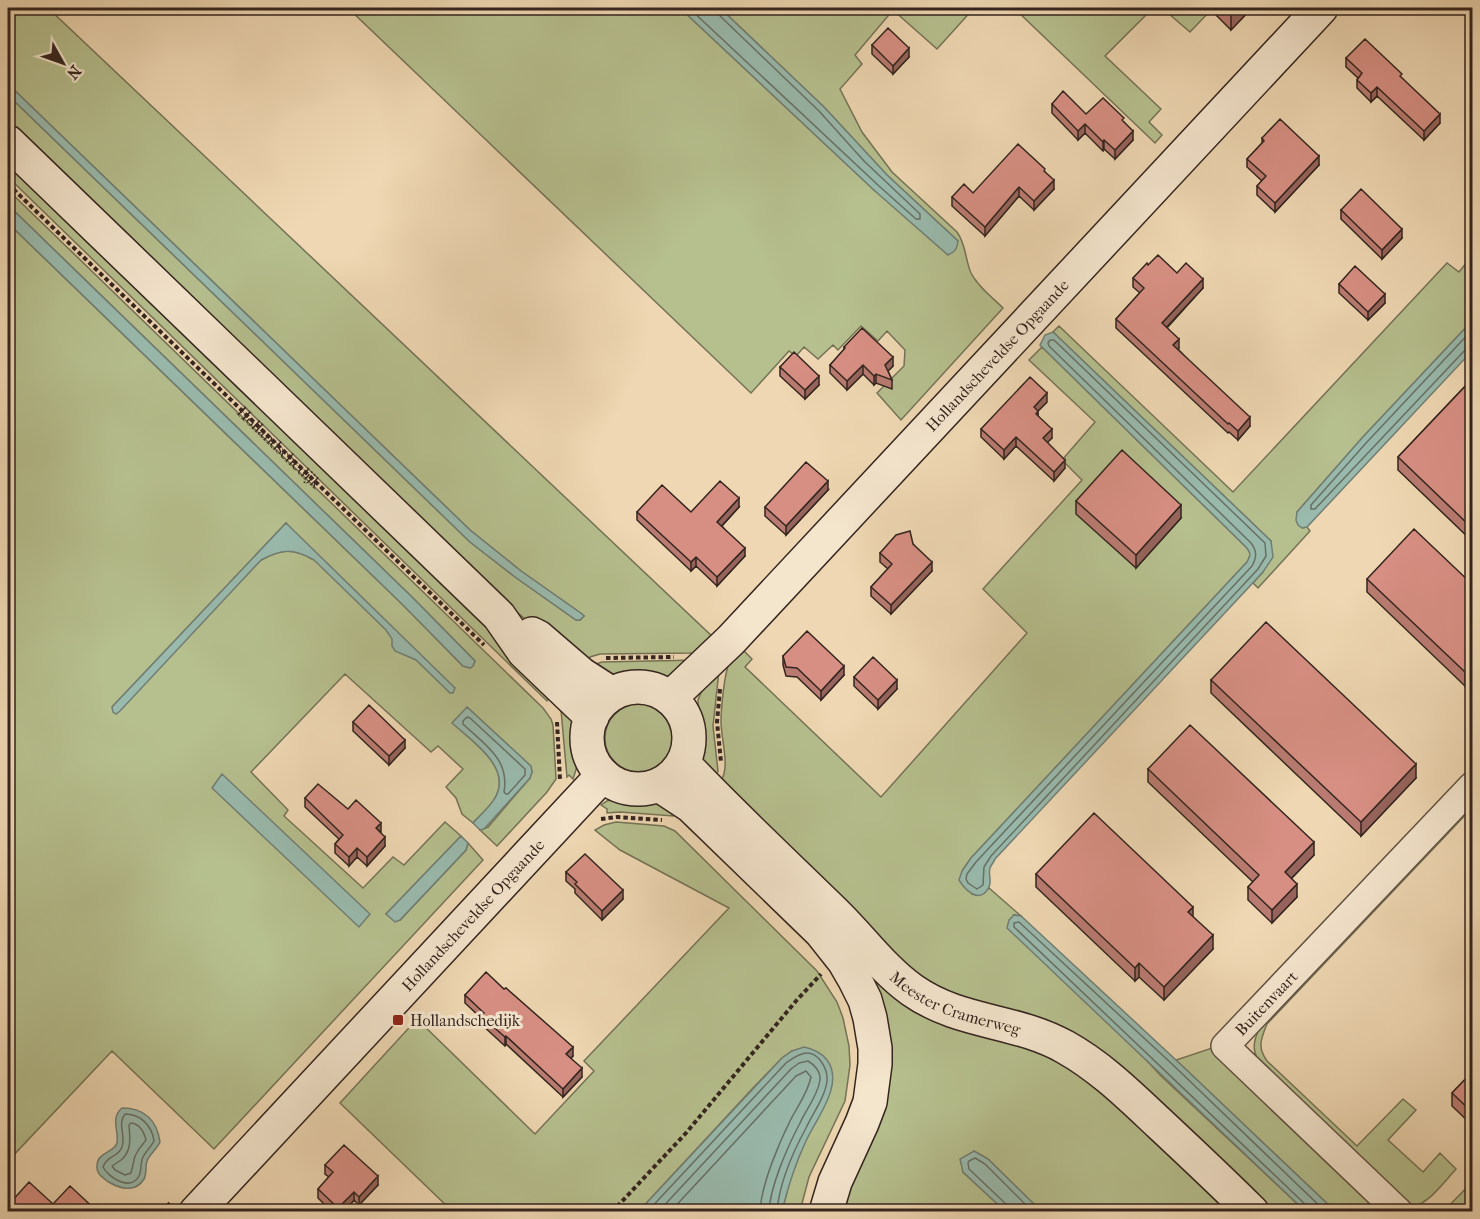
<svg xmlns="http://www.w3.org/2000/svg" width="1480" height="1219" viewBox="0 0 1480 1219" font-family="'IM FELL French Canon',serif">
<rect width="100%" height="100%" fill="#eed7b2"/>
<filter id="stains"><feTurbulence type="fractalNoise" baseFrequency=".00333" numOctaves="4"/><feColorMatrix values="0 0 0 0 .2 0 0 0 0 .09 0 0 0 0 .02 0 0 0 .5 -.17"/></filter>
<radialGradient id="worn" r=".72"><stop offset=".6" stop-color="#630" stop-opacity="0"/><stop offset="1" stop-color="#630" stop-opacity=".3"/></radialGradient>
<path fill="#b6bf8e" stroke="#757256" stroke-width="1.5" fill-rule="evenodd" d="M8,8H48L717,641L701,651L693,653L600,654L590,657L588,661L579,663L480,582L8,126V95L470,542L515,577L576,620H580L584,616L582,614L521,571L470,530L8,84Z
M348,8H680L875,191L958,241L887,175L824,107L720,8H974L937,49L893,10L855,55L862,64L840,89L862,132L892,172L957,232C966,244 965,259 971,273C978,287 992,297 1003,308L901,420L877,393L904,366L905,350L887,331L878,341L861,326L838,350L833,345L818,359L804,347L796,356L789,351L751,393Z
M1014,8H1153L1105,56L1161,109L1149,122L1162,135L1155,143Z
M1162,8H1208L1211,10L1190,32Z
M8,161L554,692L547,701L8,177Z
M8,190L543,708L551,719L553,725L556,779L547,792L497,846L480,830L488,827L530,778L532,772L530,766L468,708L453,723C472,741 513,768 495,798C490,807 480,815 473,823L462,814L456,798L446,787L463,769L438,746L431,752L345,674L251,772L288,810L284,816L363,888L393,857L404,865L445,822L461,836L386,914L400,920L466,850L468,843L483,860L214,1149L112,1051L8,1161V223L403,605L463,666L470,668L473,666L475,661L413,598L8,205ZM286,523L312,559C293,547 280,550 261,560L112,707Z
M1472,256V321L1362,438L1297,512L1302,528L1307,527L1310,531L1258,588L1253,583L1263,572L1271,541L1053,332L1059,326L1233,492L1447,263L1459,272Z
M1042,347L1246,547C1251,553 1251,555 1247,562L971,858L962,871L972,894C980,896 983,894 989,888L1021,916L1014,915L1160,1075L1305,1211H1263L1126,1081L931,991L720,782C731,769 721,739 721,722C721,708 724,679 728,666C729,660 733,654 736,649L744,651L752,659L745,667L881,797L1027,633L983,589L1082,480L1062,460L1095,422L1029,360Z
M700,660L665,680L643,678L612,679L593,665L602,662Z
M719,671L713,726L718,771L716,775L700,762L698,700L704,685Z
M605 738a34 34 0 1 1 68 0a34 34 0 1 1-68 0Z
M561,710L578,725L579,760L573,779L569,775L567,777Z
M617,798L653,799L677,806L671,813L673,816L620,812L607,813V809L601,805L607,801Z
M1472,803V808L1267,1024C1261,1039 1257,1047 1267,1061L1357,1146L1403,1099L1416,1110L1388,1140L1423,1172L1440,1153L1456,1169C1447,1179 1426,1207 1412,1206C1409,1205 1406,1203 1403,1202L1262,1069C1253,1052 1251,1045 1260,1027Z
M616,822L664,826L675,831L817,971L837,1002L843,1018L849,1046L850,1065L845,1101L809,1177L800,1211H782L791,1176L806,1139L792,1051L782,1058L752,1089L639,1211H452L340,1103L417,1019L535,1134L594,1071L584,1061L729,908L620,850L595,830L604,825Z
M852,957L1061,1054L1241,1211H1041L988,1159L974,1151L963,1172L1005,1211L834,1212L870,1126Z
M1212,1048L1384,1211H1335L1176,1060Z
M1471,1183L1472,1184V1211H1444Z"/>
<path fill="#99baad" stroke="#717e74" stroke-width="1.5" d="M680,8H720L824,107L887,175L958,241C957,249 955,252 948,255L875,191Z
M8,84L470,530L521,571L582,614L584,616L580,620H576L515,577L470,542L8,95Z
M8,205L413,598L475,661L473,666L470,668L463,666L403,605L8,223Z
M1472,321V351L1307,527L1302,528L1298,525L1296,520L1297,512L1362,438Z
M1053,332L1271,541L1273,557L1263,572L995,859C994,862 991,865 990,868C988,874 992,881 989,887C980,905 965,890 959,880L962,871L971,858L1247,562C1251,555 1251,553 1246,547L1042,347L1040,345L1045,335Z
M286,523L455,688L453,693H450L416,660L395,651L392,646V639L386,630L314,560C293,548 281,549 261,560L120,711L116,714L113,712L112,707Z
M467,707L531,766L532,772L530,778L484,829L480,830L473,823C480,815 490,807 495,798C513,768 472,741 452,723Z
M222,774L370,914L359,927L212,788Z
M461,836L468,843L466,850L400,920L395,922L386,914Z
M1014,915L1021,916L1176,1060L1335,1211H1305L1007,928L1009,920Z
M804,1047C814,1049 821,1052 827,1060C845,1084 816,1119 806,1141C795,1164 788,1187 782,1211H639L782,1058L792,1051Z
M122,1108C144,1108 157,1120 160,1142C157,1149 149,1155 147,1161C145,1167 147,1174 144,1179C135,1194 118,1188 107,1181C102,1177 96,1173 97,1166C97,1152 114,1153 117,1143C119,1130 110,1118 122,1108Z
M974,1151L988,1159L1041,1211H1005L963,1172L960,1159Z"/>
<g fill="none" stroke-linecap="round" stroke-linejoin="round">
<path stroke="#667066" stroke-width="1.5" d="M689,8L879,186L916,219H920V214L864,161L819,111L718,14L716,8
M1472,330L1367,442L1311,505V509H1315L1466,349L1472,347
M1050,340H1054L1265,543L1266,556L1258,569L991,856L984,867L983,885L977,889L968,883L966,879L967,874L976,862L1252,566C1257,557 1257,551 1251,543L1049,346L1048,343Z
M467,717L470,718L525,769V775L508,794H506L504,792C510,759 484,744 463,724V721Z
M125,1114C141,1114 152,1126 154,1141C151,1147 146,1151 143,1157C140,1163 142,1170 139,1176C130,1192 108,1177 103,1167C107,1155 118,1158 122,1147C126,1135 117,1124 125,1114Z
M131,1123C140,1124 144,1132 146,1140L139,1149L135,1156L131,1173L125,1175L115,1170L112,1166C115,1164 118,1162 121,1160C132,1151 130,1138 129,1125Z
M647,1212L786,1063C792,1059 799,1053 807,1053C819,1053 828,1069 827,1081C825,1097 813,1113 806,1128C793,1152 779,1184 777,1212
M658,1212L791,1069L799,1063L808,1061C815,1065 821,1072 820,1080C818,1095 806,1110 800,1123C788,1146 770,1186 769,1212
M670,1212L796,1076L806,1071L811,1077C808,1092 798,1106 791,1119C779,1143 761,1185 760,1212
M1009,1212L1007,1205L969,1169L968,1163L969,1161L975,1158L985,1164L1033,1212
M1308,1212L1306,1205L1014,927V923L1019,922L1172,1064L1326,1212"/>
<defs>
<g id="street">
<path id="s2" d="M1399,1212L1225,1046L1472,786"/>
</g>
<g id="secondary">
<path d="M8,142L499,616L524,652L592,717"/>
<path d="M532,634L538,637L581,674L612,694"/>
<circle cx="638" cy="738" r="51"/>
<path id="s3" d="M670,698L731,640L1321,8"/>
<path id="s4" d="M683,763C733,816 786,865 838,916C863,941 884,970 912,990C960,1024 1015,1019 1065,1047C1101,1067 1130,1096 1160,1124C1191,1153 1222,1182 1252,1212"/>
<path d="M659,785L691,806L821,932L844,961L855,980L865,1000L870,1018L875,1048V1064L870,1102L862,1123L835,1182L826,1212"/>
<path id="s5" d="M196,1212L603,775"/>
</g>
</defs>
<use href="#street" stroke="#625244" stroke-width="30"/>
<use href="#secondary" stroke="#34251f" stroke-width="36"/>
<g stroke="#34251f" stroke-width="4" stroke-dasharray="4.5 3" stroke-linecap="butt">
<path id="s1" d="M8,184L484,645"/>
<path d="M606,658L674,657"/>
<path d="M720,689L717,722L721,762"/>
<path d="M557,722L560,780"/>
<path d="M601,819L617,817L662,820"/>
<path d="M162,1212L170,1203"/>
<path d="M612,1212L686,1133L796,1001L821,974"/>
</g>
<use href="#street" stroke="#f4e5cd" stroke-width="27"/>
<use href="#secondary" stroke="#f4e5cd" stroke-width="33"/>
</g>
<path fill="#b97b71" stroke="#34251f" stroke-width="1.5" d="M1216,8H1252L1231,30L1216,15Z
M872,45L909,57L893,74L872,54Z
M1346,58L1402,79L1440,123L1424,140L1377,96L1371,102L1357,88V80L1358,78L1346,67Z
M1052,104L1086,114L1124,122L1133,140L1115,159L1104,149L1103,151L1085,133L1078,140L1052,113Z
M1262,138L1319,165L1275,212L1257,195V186L1262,181L1247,167V159L1262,143Z
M1045,172L1054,189L1034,210L1019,196L985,236L952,206V197L973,193Z
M1341,210L1402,238L1382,259L1341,219Z
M1148,265L1177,273L1203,288L1167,328L1179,348L1178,349L1250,426L1238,440L1229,432L1228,433L1116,328V319L1140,293L1133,287V278Z
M1339,284L1385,303L1368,320L1339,293Z
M844,347L893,366L888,371L892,380V389L876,383L874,385L863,374L847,390L830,373V365L844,350Z
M780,367L819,385L805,399L780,376Z
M1473,378L1472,541L1398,470V457Z
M1047,402L1038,411V416L1052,438L1047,442L1065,468L1054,481L1016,446L1004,459L981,437V429Z
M828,490L786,535L765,516V507Z
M1076,501L1181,518L1136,568L1076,514Z
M739,507L722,526L745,556L717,586L696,566L691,571L637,520V512H691Z
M913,544L932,571L891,614L871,596V587L888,569L880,562V553Z
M1367,579L1473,585V678L1465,686L1367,592Z
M783,656L844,675L821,700L797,677L786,676L783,665Z
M854,677L897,689L878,709L854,686Z
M1211,680L1416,778L1361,836L1211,693Z
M353,722L405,748L389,765L353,731Z
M1148,769L1314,855L1291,879L1297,897L1272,923L1248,900V887L1253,882L1148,782Z
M305,798L348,809L380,832L385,846L367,866L357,857L349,866L335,853V844L339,839L305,807Z
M566,872L623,899L602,920L575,893V889L566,881Z
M1036,874L1193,917L1213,949L1164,1000L1139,977L1135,981L1036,887Z
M465,995L573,1056L571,1058L582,1077L563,1097L506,1044L505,1046L481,1024V1018L465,1003Z
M1473,1071V1126L1452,1106V1093Z
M325,1165L378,1185L359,1205L354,1200L344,1212H332L318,1198V1189L329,1177L325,1174Z
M11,1202L53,1204L98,1212H12L11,1210Z"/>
<path fill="#96645c" stroke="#34251f" stroke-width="1.5" d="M1231,8H1252L1231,30Z
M909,48V57L893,74V66Z
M1377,87V96L1371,102V93Z
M1440,114V123L1424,140V131Z
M1085,124V133L1078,140V131Z
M1133,131V140L1115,159V150Z
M1104,140V149L1103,151V142Z
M1319,156V165L1275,212V203Z
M1054,180V189L1034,210V201Z
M1019,187V196L985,236V227Z
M1402,229V238L1382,259V250Z
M1203,279V288L1162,332V323Z
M1385,294V303L1368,320V312Z
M1179,339V348L1173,354V345Z
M893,357V366L885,374V365Z
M863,365V374L847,390V381Z
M876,374V383L874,385V376Z
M819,376V385L805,399V390Z
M1047,393V402L1038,411V420L1036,422L1034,407Z
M1250,417V426L1238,440V431Z
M1052,429V438L1043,447V438Z
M1016,437V446L1004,459V450Z
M1065,460V468L1054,481V472Z
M828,481V490L786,535V526Z
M739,498V507L717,531V522Z
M1181,505V518L1136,568V555Z
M745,548V556L717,586V577Z
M696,557V566L691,571V562Z
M932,562V571L891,614V605Z
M1473,665V678L1465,686V672Z
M844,666V675L821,700V691Z
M897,680V689L878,709V700Z
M405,740V748L389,765V756Z
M1416,764V778L1361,836V822Z
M381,823V832L376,828Z
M385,837V846L367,866V857Z
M1314,842V855L1285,885V872Z
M357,848V857L349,866V857Z
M1297,884V897L1272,923V910Z
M623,890V899L602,920V911Z
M1193,907V920L1188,912Z
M1213,935V949L1164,1000V987Z
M1139,963V977L1135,981V968Z
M506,1036V1044L505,1046V1037Z
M573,1047V1056L566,1063V1054Z
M582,1068V1077L563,1097V1089Z
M378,1176V1185L359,1205V1197Z
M354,1192V1200L344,1212H338V1208Z"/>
<path fill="#d78f83" stroke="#34251f" stroke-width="1.5" d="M888,28L909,48L893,66L872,45Z
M1365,39L1402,74L1400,76L1440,114L1424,131L1377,87L1371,93L1357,80L1362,73L1346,58Z
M1063,91L1086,114L1103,98L1124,118L1122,120L1133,131L1115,150L1104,140L1103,142L1085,124L1078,131L1052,104Z
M1280,119L1319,156L1275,203L1257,186L1266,176L1247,159L1264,141L1262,138Z
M1018,144L1045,169L1044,171L1054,180L1034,201L1019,187L985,227L952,197L964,184L973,193Z
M1361,189L1402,229L1382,250L1341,210Z
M1158,255L1177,273L1186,263L1203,279L1162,323L1179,339L1173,345L1250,417L1238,431L1229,423L1228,424L1116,319L1144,288L1133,278L1147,263L1148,265Z
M1355,266L1385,294L1368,312L1339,284Z
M862,328L893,357L885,365L892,380L876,374L874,376L863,365L847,381L830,365L845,348L844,347Z
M794,352L819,376L805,390L780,367Z
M1030,377L1047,393L1034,407L1038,411L1036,414L1052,429L1043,438L1065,460L1054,472L1016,437L1004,450L981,429Z
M1473,378V527L1472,528L1398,457Z
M1122,450L1181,505L1136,555L1076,501Z
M806,462L828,481L786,526L765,507Z
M720,481L739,498L717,522L745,548L717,577L696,557L691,562L637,512L662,485L691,512Z
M1414,529L1473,585V665L1465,672L1367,579Z
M910,531L913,544L932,562L891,605L871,587L892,564L880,553L896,535Z
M1266,622L1416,764L1361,822L1211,680Z
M807,631L844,666L821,691L797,668L786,667L783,656Z
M873,657L897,680L878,700L854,677Z
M369,705L405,740L389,756L353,722Z
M1190,725L1314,842L1285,872L1297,884L1272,910L1248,887L1259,875L1148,769Z
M318,784L348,809L356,800L381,823L376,828L385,837L367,857L357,848L349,857L335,844L343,835L305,798Z
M1094,813L1193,907L1188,912L1213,935L1164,987L1139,963L1135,968L1036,874Z
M585,854L623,890L602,911L575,884L577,882L566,872Z
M486,972L504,989L506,988L573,1047L566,1054L582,1068L563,1089L506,1036L505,1037L481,1016L484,1013L465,995Z
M1473,1071V1113L1452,1093Z
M344,1145L378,1176L359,1197L354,1192L338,1208L318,1189L333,1172L325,1165Z
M29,1182L53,1204L70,1186L98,1212H22L11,1202Z"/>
<rect fill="#8f2418" stroke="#f4e5cd" stroke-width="2" x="392" y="1014" width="12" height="12" rx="3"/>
<g text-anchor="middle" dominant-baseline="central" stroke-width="6" stroke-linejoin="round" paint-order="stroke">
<g font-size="16" fill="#34251f" stroke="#f4e5cd">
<text stroke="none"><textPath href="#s3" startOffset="474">Hollandscheveldse Opgaande</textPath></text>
<text stroke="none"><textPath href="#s1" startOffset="378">Hollandschedijk</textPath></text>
<text stroke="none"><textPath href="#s5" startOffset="406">Hollandscheveldse Opgaande</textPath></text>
<text stroke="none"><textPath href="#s4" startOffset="368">Meester Cramerweg</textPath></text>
<text stroke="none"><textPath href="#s2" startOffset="300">Buitenvaart</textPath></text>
</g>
<g font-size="16" fill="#34251f" stroke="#f4e5cd" text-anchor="start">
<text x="410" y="1020">Hollandschedijk</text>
</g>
</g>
<rect width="1480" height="1219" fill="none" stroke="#eed7b2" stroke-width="30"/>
<rect x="9" y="9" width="1462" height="1201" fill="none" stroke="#34251f" stroke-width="3"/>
<rect x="15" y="15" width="1450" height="1189" fill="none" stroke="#34251f" stroke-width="1.5"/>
<g transform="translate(63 63) rotate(130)" stroke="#f4e5cd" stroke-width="4.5" paint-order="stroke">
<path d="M0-4.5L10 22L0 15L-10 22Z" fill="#34251f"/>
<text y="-9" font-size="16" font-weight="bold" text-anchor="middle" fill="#34251f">N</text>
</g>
<rect width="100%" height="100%" filter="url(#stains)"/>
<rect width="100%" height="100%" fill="url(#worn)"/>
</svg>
